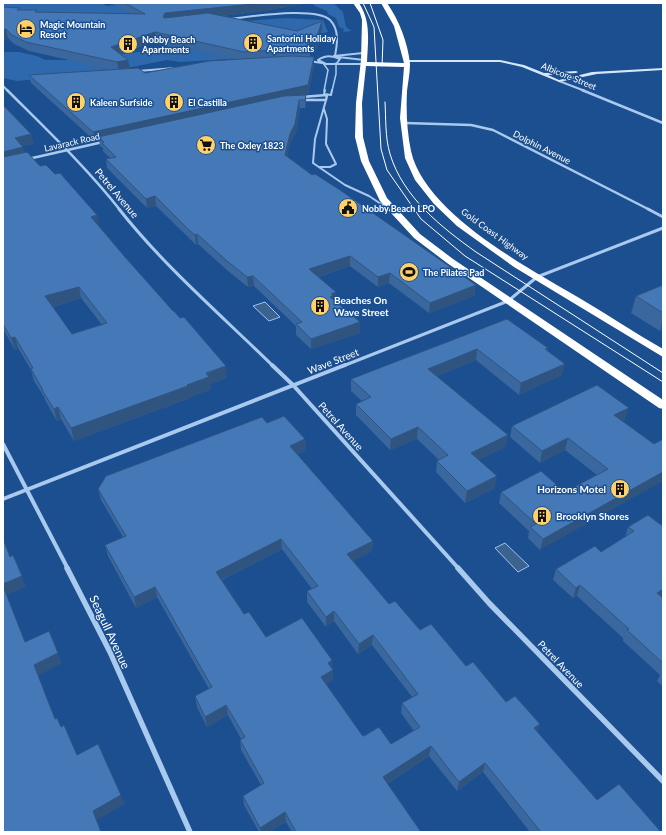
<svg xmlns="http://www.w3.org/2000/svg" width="666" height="835" viewBox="0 0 666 835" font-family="Lato,sans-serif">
<rect width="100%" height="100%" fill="#1b4f8f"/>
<path fill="#2e69ad" d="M3,3H101L107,6L128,3L165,7L122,14L134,20L3,9Z
M312,3H333L343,12L346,27L352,31L343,32L344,29L339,27L336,18L328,14L327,11L315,6Z
M286,18L323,20L328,32L216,55L231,56V59L180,62L167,60L102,73L17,81L3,78V52H19L37,56L45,60H76L162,49L166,47L169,40L217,23Z"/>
<path fill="#3c6290" stroke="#9cc4f0" d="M265,302L280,317L269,321L253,306Z
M505,543L529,566L518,572L495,548Z"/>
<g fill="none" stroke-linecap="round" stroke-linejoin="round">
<path stroke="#a9c9ee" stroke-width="1.5" d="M323,63L328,70L324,91
M332,91L336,74V63"/>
<path stroke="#a9c9ee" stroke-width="2" d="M325,90L324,94L331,95L332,90
M326,100L315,139L313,163L345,185L369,196L387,208
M320,167H330L336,164L326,144L327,119L324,109"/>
<path stroke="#a9c9ee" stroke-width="2" d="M229,19C250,17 315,6 330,20C340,30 337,45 335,56
M334,56L363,53
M338,57L364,60
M309,61L322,63
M337,63L340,59C332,55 325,55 318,60L326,64H364
M138,71L175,68
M559,81L585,91
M3,86L8,91"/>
<path stroke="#a9c9ee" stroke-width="2.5" d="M7,90C46,129 86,167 120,210
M582,90L663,123
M301,97L327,95L326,100H302
M405,123L471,125L493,130L650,210
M28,159L103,142"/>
<path stroke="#a9c9ee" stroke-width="3" d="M119,209C164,266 221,315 273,366
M648,209L663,217
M343,366L508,301L537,277L663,228"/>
<path stroke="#a9c9ee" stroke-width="4" d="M272,365L293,385L459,569
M3,444L68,569
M3,499L345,365"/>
<path stroke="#a9c9ee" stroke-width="5.5" d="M67,568L110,652L190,832
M458,568L489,603L663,781"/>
<path fill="#d6e6fa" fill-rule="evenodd" d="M406,60H500L524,65L544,73L576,71L578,72L576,73L548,75L559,80L592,72L663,68V70L597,74L559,82L522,67L500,62H405Z"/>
<path fill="#fff" fill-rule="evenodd" d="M353,3H359C371,21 368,41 367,62L404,63L394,26L381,3H387C399,20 408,43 410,64C410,73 408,82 407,91C406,112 407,132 411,151C425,214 529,268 581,299C608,315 635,333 663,349V357L514,267L457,226L434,204L415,180L405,158L400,118L404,67L366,66L362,103L363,137L369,161L387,198L420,234L453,259L663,400V409L659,408L447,263L414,238L380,201L361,161L355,137L356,103L361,60L362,20L360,13Z"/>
<path stroke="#fff" stroke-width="1" d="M363,3L374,27L381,149L387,170L421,219L465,256L663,382
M370,3L383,40L382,66
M385,102C386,119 385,137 390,154C403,197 441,227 476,252L663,373"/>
</g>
<path fill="#3a679d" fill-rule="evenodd" d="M111,3H308L257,12L221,16L297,31L322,21V29L317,49L310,52V57H314V65L308,94L301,95H306V103L305,108H300L296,132L290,143L287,157L312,175L476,285L474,296L429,313L389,283L378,287L350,266L318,277L336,302L360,333L311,349L296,335V326L254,286L248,287L228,271L198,244L196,245L190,239L156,206L147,208L107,168L106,159L110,158L103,151V148L100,146L99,140L95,141L31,83L29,75L113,70L29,51L14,44L8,38L3,40V6V7L20,8V10H37V12L131,14ZM156,41L234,59L145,73L130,68L120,54Z
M3,105L31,134L33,144L22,146L25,153L40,166L55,174L97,215L99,226L227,378L210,384L211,389L190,397V398L74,441L61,419L57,421L46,402L44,397L34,381L31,370L18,348L15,350L3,329ZM81,298L102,325L72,334L53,307Z
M663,285V330L660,331L631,313L636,296Z
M507,319L548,348L547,351L562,375L519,395L476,360L437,376L508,435L505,447L479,460L495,488L465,503L436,472L437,461L439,460L417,439L390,450L356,415V404L362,401L351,391V379Z
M625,419L622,421L654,444L540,550L528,538L529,531L499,503L501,492H565L597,475L565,450L540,463L510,437L512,426Z
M267,423L305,439L306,450L297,454L373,541L372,551L353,561L389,604L420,630L466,666L506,702L537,732L597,800L661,832H530L483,772L457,791L429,756L387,784L421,832H292L286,822L269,832H259L244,805L243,796L261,785L241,750L240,740L241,739L228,715L207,727L197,707L195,696L209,689L157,597L136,608L108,556L105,545L123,537L101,500L98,489ZM282,549L312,589L307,591V602L326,627L334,621L358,654L372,645L412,697L402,703L401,713L414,731L391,744L362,735L326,684L333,680L332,660L266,637L244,614L222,580Z
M663,524V596L662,597L663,598V687L657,681L660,675L623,641V638L577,596L573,598L553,580L556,569L601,552L625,537L628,527L661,525Z"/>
<path fill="#305480" d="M262,3H308L257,12L166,22L163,17L165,13Z
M322,21V29L317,49L310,52V51L305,46Z
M6,29L8,38L3,40V30Z
M155,32L156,41L113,56L111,47Z
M314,57V65L308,94L101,140L98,137L99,140L95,141L93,132Z
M128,60L130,69L119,71L117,62Z
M306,95V103L305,108V100Z
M299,100L300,108L296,132L290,143L285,164V155Z
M31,134L33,144L17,147L15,138Z
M23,147L26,157L3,162V152Z
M155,196L156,206L147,208L146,199Z
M97,215L99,226L93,228L91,217Z
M197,234L198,244L196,245L195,235Z
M350,256V266L310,279L309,269Z
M390,273L389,283L378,287V277Z
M253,276L254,286L248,287L247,277Z
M476,285L474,296L429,313L430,303Z
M79,287L81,298L48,308L45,296Z
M336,292V303L330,297L331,294Z
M663,321V330L660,331Z
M360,322V333L311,349V339Z
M15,337L18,348L15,350L11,338Z
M477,349L476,360L427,380L428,369Z
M565,364L562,375L519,395L521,383Z
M226,366L227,378L210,384L211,389L190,397V398L74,441L71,428Z
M58,407L61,419L57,421L54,409Z
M629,408L625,419L610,427L614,415Z
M418,427L417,439L390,450L391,439Z
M508,435L505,447L470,465L471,453Z
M568,438L565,450L540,463L542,451Z
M305,439L306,450L290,456V446Z
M663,472V481L540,550L543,539Z
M497,476L495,488L465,503L467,491Z
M281,539L282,549L217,582L216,572Z
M373,541L372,551L347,564V554Z
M22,576L26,587L7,595L29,653L3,586V584Z
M580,585L577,596L573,598L576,588Z
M155,587L157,597L136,608L134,597Z
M663,589V596L652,603L657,593Z
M334,611V621L326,627V617Z
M373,635L372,645L358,654L359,644Z
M58,653L62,663L38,676L34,665Z
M332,660L333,680L321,687V677L328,663Z
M226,705L228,715L207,727L205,717Z
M540,724L537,734L534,728Z
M431,746L429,756L382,787L383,777Z
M485,763L483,772L457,791L459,782Z
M121,795L125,804L97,820L101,832L93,811Z
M285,812L286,822L269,832H261L260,828Z"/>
<path fill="#4478b7" stroke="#305480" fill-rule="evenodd" d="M125,3H262L165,13L163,17L165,18L208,13L297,31L322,21L316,40L305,46L310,51L291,49L244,52L155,32L111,47L128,60L117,62L26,42L12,35L6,29L3,30V7L20,8L17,10H37L35,12L145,14Z
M291,56L314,57L308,85L93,132L29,75L138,68L145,73L209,61Z
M306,95L305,100H299L295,124L290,134L285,155L312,175L315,174L340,190L476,285L430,303L390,273L378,277L350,256L309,269L336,292L331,294L333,296L330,297L360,322L311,339L296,324L302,322L253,276L247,277L227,261L197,234L195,235L189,230L155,196L146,199L106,159L116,157L102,143L104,142L98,137L284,96Z
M3,105L31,134L15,138L23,147L3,152Z
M27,152L40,166L46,165L55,174L60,173L97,215L91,217L125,257L173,311H174L180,318L184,317L226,366L206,373L209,377L187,385L188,386L71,428L58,407L54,409L42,390H43L31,369L33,368L15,337L11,338L3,324V157ZM79,287L107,323L72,334L45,296Z
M663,285V313L636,296Z
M507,319L548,348L545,349L565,364L521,383L477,349L428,369L508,435L471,453L497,476L467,491L437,461L448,455L418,427L391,439L356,404L371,397L351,379Z
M597,385L629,408L614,415L654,444L663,439V472L543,539L530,527L536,524L501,492L541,471L565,492L608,469L568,438L542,451L512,426Z
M284,416L305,439L290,446L373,541L347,554L389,604L395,601L420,630L431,624L466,666L473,662L506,702L515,696L540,724L534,728L597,800L619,784L661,832H541L485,763L459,782L431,746L383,777L421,832H296L285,812L260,828L243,796L264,783L240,740L245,737L226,705L205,717L195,696L212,687L155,587L134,597L105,545L126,536L98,489L106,476L262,417L267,423ZM281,539L318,586L307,591L326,617L334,611L359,644L373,635L418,694L402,703L420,727L391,744L379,727L364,736L362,735L321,677L333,670L328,663L332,660L302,618L266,637L249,612L244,614L216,572Z
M648,515L661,525L663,524V589L657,593L663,598V663L627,630L629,629L580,585L576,588L556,569L595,546L601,552L634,531L628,527Z
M3,539L10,557L13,555L22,576L3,584Z
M3,586L25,642L49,631L58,653L34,665L55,719L57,718L61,727L64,725L77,755L98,744L121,795L93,811L101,832H3Z"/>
<defs>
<symbol id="hotel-disc" viewBox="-11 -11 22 22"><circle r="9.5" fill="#ffd166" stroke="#1b4f8f"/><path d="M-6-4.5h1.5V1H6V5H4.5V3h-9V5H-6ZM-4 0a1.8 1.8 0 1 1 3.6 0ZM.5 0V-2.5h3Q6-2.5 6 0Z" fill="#111"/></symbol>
<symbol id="building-disc" viewBox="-11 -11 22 22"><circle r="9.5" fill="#ffd166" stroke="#1b4f8f"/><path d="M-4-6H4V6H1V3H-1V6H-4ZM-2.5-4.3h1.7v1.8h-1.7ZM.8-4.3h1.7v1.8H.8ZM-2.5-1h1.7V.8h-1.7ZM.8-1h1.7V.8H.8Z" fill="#111"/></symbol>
<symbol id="supermarket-disc" viewBox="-11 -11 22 22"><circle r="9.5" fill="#ffd166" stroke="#1b4f8f"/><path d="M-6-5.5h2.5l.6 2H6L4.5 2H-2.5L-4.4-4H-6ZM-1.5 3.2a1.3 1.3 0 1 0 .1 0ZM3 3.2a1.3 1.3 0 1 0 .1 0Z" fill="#111"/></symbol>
<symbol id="civic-disc" viewBox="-11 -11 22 22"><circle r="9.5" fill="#ffd166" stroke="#1b4f8f"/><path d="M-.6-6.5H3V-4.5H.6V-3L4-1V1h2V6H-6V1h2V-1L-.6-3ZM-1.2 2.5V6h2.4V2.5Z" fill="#111"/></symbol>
<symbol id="stadium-disc" viewBox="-11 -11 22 22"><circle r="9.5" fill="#ffd166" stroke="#1b4f8f"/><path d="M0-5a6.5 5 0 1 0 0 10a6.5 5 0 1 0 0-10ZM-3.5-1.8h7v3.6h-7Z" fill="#111"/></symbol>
</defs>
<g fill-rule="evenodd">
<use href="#hotel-disc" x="15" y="18" width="22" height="22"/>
<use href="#building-disc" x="242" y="32" width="22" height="22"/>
<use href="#building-disc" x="117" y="33" width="22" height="22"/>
<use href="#building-disc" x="65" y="91" width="22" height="22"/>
<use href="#building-disc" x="163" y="91" width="22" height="22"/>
<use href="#supermarket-disc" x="195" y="134" width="22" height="22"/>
<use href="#civic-disc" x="337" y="197" width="22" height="22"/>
<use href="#stadium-disc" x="398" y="261" width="22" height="22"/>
<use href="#building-disc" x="309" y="295" width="22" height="22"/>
<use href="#building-disc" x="609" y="478" width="22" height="22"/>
<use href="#building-disc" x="531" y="505" width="22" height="22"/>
</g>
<g text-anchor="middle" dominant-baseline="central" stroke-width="3" stroke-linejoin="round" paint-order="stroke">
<g font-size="9" font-weight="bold" fill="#fff" stroke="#1b4f8f" text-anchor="start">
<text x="40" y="24">Magic Mountain<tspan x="40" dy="10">Resort</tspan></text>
<text x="267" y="38">Santorini Holiday<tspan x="267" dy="10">Apartments</tspan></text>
<text x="142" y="39">Nobby Beach<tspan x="142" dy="10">Apartments</tspan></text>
<text x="90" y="102">Kaleen Surfside</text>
<text x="188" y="102">El Castilla</text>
<text x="220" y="145">The Oxley 1823</text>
<text x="362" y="208">Nobby Beach LPO</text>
<text x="423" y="272">The Pilates Pad</text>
</g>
<g font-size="9" fill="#fff" stroke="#1b4f8f">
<text transform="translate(569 76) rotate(22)">Albicore Street</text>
<text transform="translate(72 142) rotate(-13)">Lavarack Road</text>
<text transform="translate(542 147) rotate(27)">Dolphin Avenue</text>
<text transform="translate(495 234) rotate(36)">Gold Coast Highway</text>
</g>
<g font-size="10" fill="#fff" stroke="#1b4f8f">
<text transform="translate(117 193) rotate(50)">Petrel Avenue</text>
<text transform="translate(333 361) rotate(-21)">Wave Street</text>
<text transform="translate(341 426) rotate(48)">Petrel Avenue</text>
<text transform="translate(561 664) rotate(46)">Petrel Avenue</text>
</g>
<g font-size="10" font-weight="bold" fill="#fff" stroke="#1b4f8f" text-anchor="start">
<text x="334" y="300">Beaches On<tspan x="334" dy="12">Wave Street</tspan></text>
<text x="606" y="489" text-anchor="end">Horizons Motel</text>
<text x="556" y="516">Brooklyn Shores</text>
</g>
<g font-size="12" fill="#fff" stroke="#1b4f8f">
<text transform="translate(110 632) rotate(65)">Seagull Avenue</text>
</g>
</g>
<rect width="666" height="835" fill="none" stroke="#ffffff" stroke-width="8"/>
</svg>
